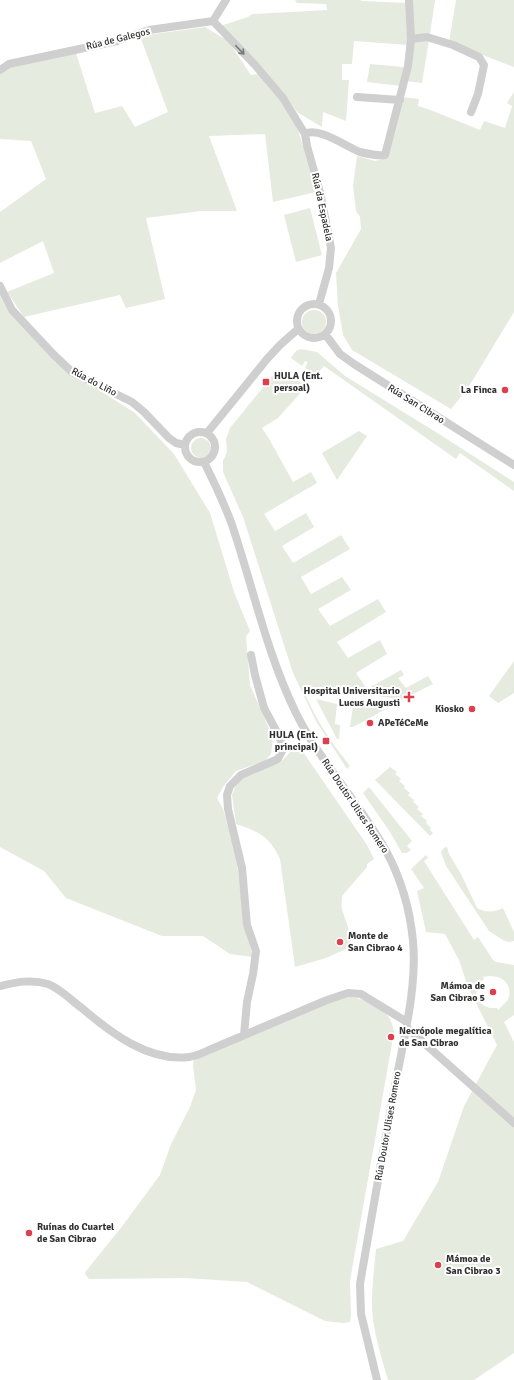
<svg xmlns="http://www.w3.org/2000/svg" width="514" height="1380" viewBox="0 0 514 1380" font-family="Signika,sans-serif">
<rect width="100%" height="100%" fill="#fff"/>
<path fill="#e5ebdf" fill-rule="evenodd" d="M295,0H360L362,1L407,3L408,45L354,41L352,64H342V80H349L346,121L323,112L322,127L297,112L283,92L220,26L248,17L252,14L327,10L326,4L297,3Z
M411,0H435L430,34L417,35L414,34Z
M456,0H514V67L449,42Z
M205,27L228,41L251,75L258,74L282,102L297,126L316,192L273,202L265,134L209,136L237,211H201L146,218L165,299L126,308L120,295L24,317L7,292L54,273L43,241L0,263V212L46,179L31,141L0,139V73L5,69L76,53L95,113L122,106L135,127L168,112L140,36Z
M429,40L422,83L406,81L414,41Z
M370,64L403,67L406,69L401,86L367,82Z
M514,92V312L468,388L451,409L352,350L343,335L338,306L336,273L361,229L360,217L356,211L353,186L357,156L375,161L386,158L402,97L419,99L418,106L433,111L480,130L484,121L505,128L512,106L507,103Z
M310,208L322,255L296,262L284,215Z
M0,296L8,311L35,340L65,368L135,413L174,454L210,513L234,592L250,631L246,636L250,685L273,738L271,754L265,761L236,771L223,787L217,798L223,809L235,848L245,928L253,957L230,954L203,936H162L66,898L44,871L0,847Z
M302 322a12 12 0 1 1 24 0a12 12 0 1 1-24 0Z
M301,349L317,352L345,376L439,434L514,482V491L460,453L456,459L324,366L316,375L305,368L308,362L305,361L302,366L291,358L296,351Z
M273,375L299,379L304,389L278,418L262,428L268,437L293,482L311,472L317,483L264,514L275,531L306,513L314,527L282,546L293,563L341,535L350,549L301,577L311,594L342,577L351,590L318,609L330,626L378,599L386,612L337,642L348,658L380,640L387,654L356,673L367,689L401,670L404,675L398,678L406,688L428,676L433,684L395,703L393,698L302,686C313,716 330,741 350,766L347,769L316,721L293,673L243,517L223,472V461L227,452L226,439L230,428Z
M359,431L367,436L337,480L322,453Z
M191 448a10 10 0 1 1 20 0a10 10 0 1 1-20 0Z
M514,661V693L498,703L489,696Z
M316,699L337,704L335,724L340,725L339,739H337Z
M353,706L386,709L353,727H350Z
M296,747L301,749L367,845L374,859L367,864V867L342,896C342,900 341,905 342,909C345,920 354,937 348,948L326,958L295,967L280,859C270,837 258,831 236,824L232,795L235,787L242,778L260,768L280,763L294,748Z
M390,767L397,772L395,774L401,779L399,781L405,786L404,788L410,793L408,795L414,800L413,802L419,807L417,809L423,814L421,816L427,821L426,823L431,828L430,830L433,833L430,836L375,780Z
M369,787L412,841L407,846L411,850L406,853H402L390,832L363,793Z
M447,847L449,854L461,874L477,908C484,913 496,912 503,908L514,932V941L509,942L503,940L489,931L446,866L441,852L444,848Z
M426,855L428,858L424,861L474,940L478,937L493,960L496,962L514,965V1015L504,1022L514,1042V1353L474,1380H388C382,1360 376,1340 373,1320C370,1297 374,1272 376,1249L403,1241L438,1182L464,1106L497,1045L468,987L459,960L445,934L426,932L417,891L424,888L411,869ZM489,976C504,976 513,984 508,1000L498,1010L497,1008C478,1010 469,991 484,979L483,977Z
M350,997C364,999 383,1006 390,1019C392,1023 393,1028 394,1032L350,1281L351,1315L350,1322L343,1323L325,1321L247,1282L185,1278L89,1279L85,1274L86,1271L120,1229L160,1175L171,1144L190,1107L196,1090L193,1066L194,1058L336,1000Z"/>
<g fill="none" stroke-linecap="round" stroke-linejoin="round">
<path stroke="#cfcfcf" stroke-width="8" d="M213,21L255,65L283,98L305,134L307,146L320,192L331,248L329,268L319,304
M411,39L427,37L453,45L479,57L484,65L478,94L471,112
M0,70L9,64L117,41L149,30L213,21L226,0
M357,97L400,100
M305,134C318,126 347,147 360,152C368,154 377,156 385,155L408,66L411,39L409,0
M0,286L12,310L54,355L72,372L132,402L144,412L169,438L176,443L185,445
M297 321a17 17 0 1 1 34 0a17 17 0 1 1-34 0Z
M325,334L340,354L354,364L514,465
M185 447a15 15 0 1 1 30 0a15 15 0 1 1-30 0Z
M207,433L267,359L280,345L298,329
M204,462C214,482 223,501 231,522C253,586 266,652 296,713C320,762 359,802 385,849C401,878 410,909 413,941C417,985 405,1033 397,1076C384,1145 372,1214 360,1284L361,1314L377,1380
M0,986C16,982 32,979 48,984C61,989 72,1001 83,1009C111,1033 149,1062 189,1057C195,1056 203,1053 209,1050L327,1000L348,993L361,994L407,1022
M406,1027L514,1123
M244,1035L247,1002L253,974L256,951L247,925L242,868L228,809L227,795L230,786L241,775L278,759L283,749L280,738L264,708L255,675L251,655"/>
</g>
<defs><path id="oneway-shaft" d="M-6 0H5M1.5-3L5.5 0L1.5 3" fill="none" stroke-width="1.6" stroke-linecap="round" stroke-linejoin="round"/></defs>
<use stroke="#797979" href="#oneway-shaft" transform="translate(240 50) rotate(46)"/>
<g fill="#dd404c" stroke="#fff" stroke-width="1.5">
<rect x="262" y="378" width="8" height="8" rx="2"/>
<circle cx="505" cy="390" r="4"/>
<path d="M407 691h4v4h4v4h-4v4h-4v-4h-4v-4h4z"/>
<circle cx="472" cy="709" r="4"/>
<circle cx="370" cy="723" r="4"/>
<rect x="322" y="737" width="8" height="8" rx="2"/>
<circle cx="340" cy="942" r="4"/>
<circle cx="493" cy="992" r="4"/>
<circle cx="391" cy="1037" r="4"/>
<circle cx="29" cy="1233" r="4"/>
<circle cx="438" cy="1265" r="4"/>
</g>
<g text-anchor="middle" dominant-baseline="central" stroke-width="4" stroke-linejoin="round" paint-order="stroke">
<g font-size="10" fill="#323232" stroke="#fff">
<text transform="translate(118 39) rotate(-14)">Rúa de Galegos</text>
<text transform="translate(322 207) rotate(78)">Rúa da Espadela</text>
<text transform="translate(94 382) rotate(28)">Rúa do Liño</text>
<text transform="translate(416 404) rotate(32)">Rúa San Cibrao</text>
<text transform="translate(355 806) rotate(56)">Rúa Doutor Ulises Romero</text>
<text transform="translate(388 1126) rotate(-80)">Rúa Doutor Ulises Romero</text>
</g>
<g font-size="10" font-weight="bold" fill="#323232" stroke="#fff" text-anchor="start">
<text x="274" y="376">HULA (Ent.<tspan x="274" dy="12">persoal)</tspan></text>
<text x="497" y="390" text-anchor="end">La Finca</text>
<text x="400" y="691" text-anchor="end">Hospital Universitario<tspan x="400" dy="12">Lucus Augusti</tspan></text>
<text x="464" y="709" text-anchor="end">Kiosko</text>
<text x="378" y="723">APeTéCeMe</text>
<text x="318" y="735" text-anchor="end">HULA (Ent.<tspan x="318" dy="12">principal)</tspan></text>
<text x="348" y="936">Monte de<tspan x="348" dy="12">San Cibrao 4</tspan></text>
<text x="485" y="986" text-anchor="end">Mámoa de<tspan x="485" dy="12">San Cibrao 5</tspan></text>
<text x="399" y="1031">Necrópole megalítica<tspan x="399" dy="12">de San Cibrao</tspan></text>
<text x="37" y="1227">Ruínas do Cuartel<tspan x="37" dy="12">de San Cibrao</tspan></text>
<text x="446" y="1259">Mámoa de<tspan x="446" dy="12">San Cibrao 3</tspan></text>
</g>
</g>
</svg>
